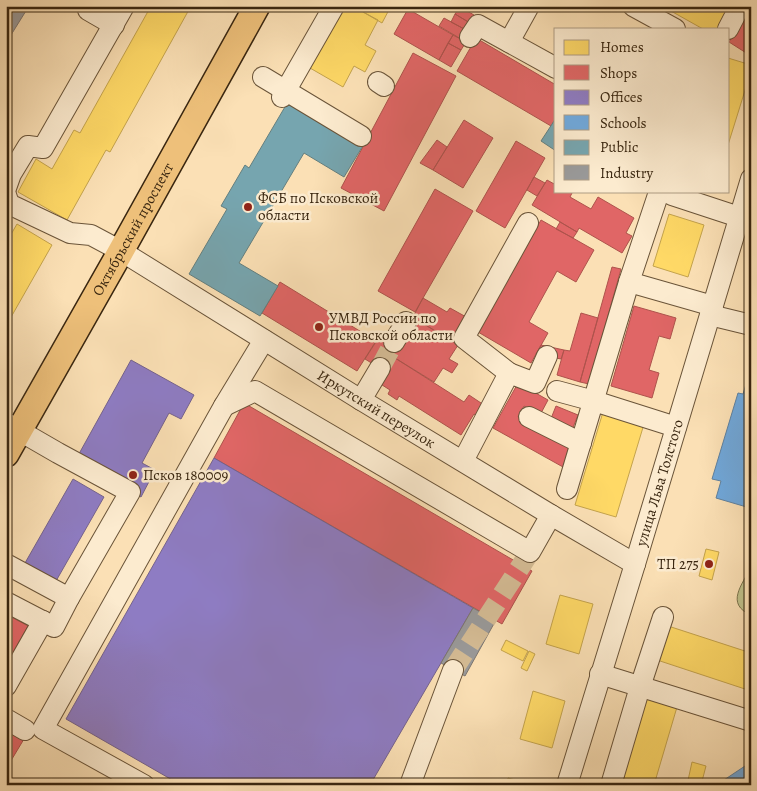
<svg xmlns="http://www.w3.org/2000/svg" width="757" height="791" viewBox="0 0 757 791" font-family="Alegreya,serif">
<rect width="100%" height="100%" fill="#fbe0b5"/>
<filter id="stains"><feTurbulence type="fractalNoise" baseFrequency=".004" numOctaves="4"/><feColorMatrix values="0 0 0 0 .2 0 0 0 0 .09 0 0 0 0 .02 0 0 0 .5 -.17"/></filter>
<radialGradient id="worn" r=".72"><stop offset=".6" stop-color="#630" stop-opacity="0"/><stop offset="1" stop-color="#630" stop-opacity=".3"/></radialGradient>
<path fill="#c0c28c" stroke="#7c744e" d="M751,567V615C725,604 742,585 751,567Z"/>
<path fill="#ffd966" stroke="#c4a34c" d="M151,6H191L110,152L106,150L67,220L18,192L36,159L52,169L74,130L80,133Z
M343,6H352L378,20L365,45L376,51L365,72L354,66L343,87L310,68Z
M366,6H391L382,23L363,12Z
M662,6H733L721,29H703Z
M728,58L751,65V71L728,145Z
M669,214L704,225L688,277L653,266Z
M17,224L52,245L6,326V243Z
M603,412L644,424L616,517L575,505Z
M706,549L719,552L712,580L699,576Z
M560,595L593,604L579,654L546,644Z
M662,624L751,653V691L651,658Z
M506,640L528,651L523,661L501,650Z
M529,651L535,654L527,671L521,668Z
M533,691L565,701L552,748L520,739Z
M643,697L677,707L654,785H617Z
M692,762L706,766L701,785H687Z
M508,778L533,785H506Z"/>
<path fill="#e06666" stroke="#ae534c" d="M460,7L474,15L470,23L455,14Z
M408,9L453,35L439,60L394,34Z
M455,14L470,23L466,30L451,22Z
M744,16L751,19V56L729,42Z
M444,18L466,30L461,39L439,26Z
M453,35L466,42L461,50L448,43Z
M476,38L556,85V118L551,126L457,71Z
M448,43L461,50L451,67L439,60Z
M413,53L456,76L384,211L341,188Z
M464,120L493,138L463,188L433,170Z
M437,140L447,147L433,170L420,163Z
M516,141L545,158L505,228L476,211Z
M534,177L545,183L537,196L527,190Z
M547,180L556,185V191H573L570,197L591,209L598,197L634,218L626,233L632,236L622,253L579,228L577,232L532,205Z
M435,189L473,211L415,312L378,291Z
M541,220L594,250L576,282L557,271L529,322L548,333L531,363L478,332Z
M560,222L577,232L573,238L556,229Z
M612,267L621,269L589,384L580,382Z
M280,282L376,341L357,371L262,313Z
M423,298L447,312L450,308L468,318L453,342L413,317Z
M634,306L676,318L670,339L659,336L649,370L659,373L652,398L611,386Z
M581,313L598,318L580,382L557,375L564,350L570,351Z
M419,321L458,345L449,359L458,364L452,373L443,368L434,382L395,358L386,372L365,359L381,334L402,347Z
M541,345L564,350L561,359L536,354Z
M395,358L464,402L469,395L484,405L477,416L474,414L461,435L399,396L397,400L388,394L390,390L379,383Z
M518,383L548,400L540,415L524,406L518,417L574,448L563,467L493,428Z
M244,403L532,571L502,624L214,458Z
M556,406L578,415L572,430L550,421Z
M6,614L28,626L6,665Z
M6,729L24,739L6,769Z"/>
<path fill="#8e7cc3" stroke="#74628d" d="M131,360L194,395L181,419L169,413L142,463L155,470L141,497L75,461Z
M214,458L473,608L370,785H181L66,719Z
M73,479L104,497L56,581L25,563Z"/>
<path fill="#6fa8dc" stroke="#5f819f" d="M751,368V472L749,477H751L750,508L716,498L721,481L712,479L738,393L743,394Z
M751,762V780L743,785H728L724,780Z"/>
<path fill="#76a5af" stroke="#647f7f" d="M289,100L364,144L344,177L304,153L239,263L278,286L260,316L189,274L227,209L221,206L245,165L249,168Z
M556,118V151L541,141Z"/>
<path fill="#999" stroke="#7c7670" d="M6,6H29L6,43Z
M473,608L496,620L465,676L441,663Z"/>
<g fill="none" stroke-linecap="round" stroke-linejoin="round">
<path stroke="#d4bb94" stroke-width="20" stroke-dasharray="20 10" stroke-linecap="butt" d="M380,368L394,342
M453,670L530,552"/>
<defs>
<g id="minor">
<path d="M633,6L675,29"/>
<path d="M88,10L114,25"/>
<path d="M728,29L740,6"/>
<path d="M470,37L478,25L556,68"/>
<path d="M509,42L529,6"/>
<path d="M263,77L361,136"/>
<path d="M378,82L384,86"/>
<path d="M282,97L334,6"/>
<path d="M6,188L11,174L28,146L43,148L124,6"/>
<path id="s1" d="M6,195L8,201L11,205L70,233L91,235L121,251L361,400L551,515L635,564"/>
<path d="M672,195L739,217"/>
<path d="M629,282L713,306"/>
<path d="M710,315L751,325"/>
<path d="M394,342L406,322"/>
<path d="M509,373L464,338L528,223"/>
<path d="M557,391L594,401L676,427"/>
<path d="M361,400L380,368"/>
<path d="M224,406L255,391L530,552L551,515"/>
<path d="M529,417L581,443"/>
<path d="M6,423L58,453L130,492L69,598L6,564"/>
<path d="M463,461L509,373L535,383L547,356"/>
<path d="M567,489L629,282L659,192"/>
<path d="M6,602L54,627L69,598"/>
<path d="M600,674L751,721"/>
<path d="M6,686L43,621"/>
<path d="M6,719L25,730"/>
<path d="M144,785L43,729L224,406L264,340"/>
<path d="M410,785L453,670"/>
<path id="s2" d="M567,785L635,564L751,179"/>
<path d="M611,785L640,687L663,617"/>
</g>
<g id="major">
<path id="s3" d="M6,454L121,251L257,6"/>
</g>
</defs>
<use href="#minor" stroke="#6a5439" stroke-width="22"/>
<use href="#major" stroke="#392610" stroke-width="28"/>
<use href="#minor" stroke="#fcebcf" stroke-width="20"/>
<use href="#major" stroke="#eec07a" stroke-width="25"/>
</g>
<g fill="#8f2418" stroke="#fcebcf" stroke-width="2">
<circle cx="248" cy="207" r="5"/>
<circle cx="319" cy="327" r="5"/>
<circle cx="133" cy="475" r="5"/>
<circle cx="709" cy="564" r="5"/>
</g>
<g text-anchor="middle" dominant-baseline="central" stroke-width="5" stroke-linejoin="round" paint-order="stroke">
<g font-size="15" fill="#392610" stroke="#fcebcf" text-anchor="start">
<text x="258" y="198">ФСБ по Псковской<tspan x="258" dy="17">области</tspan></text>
<text x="329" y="318">УМВД России по<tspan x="329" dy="17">Псковской области</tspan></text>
<text x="143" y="475">Псков 180009</text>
<text x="699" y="564" text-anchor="end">ТП 275</text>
</g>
<g font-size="15" fill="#392610" stroke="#fcebcf">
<text stroke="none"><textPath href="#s3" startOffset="258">Октябрьский проспект</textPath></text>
<text stroke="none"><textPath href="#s1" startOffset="432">Иркутский переулок</textPath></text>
<text stroke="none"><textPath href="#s2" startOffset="316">улица Льва Толстого</textPath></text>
</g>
</g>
<rect width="757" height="791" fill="none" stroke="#fbe0b5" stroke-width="25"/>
<rect x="8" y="8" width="742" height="776" fill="none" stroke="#392610" stroke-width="2.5"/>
<rect x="12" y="12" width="732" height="766" fill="none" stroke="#392610"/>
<rect x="554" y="28" width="175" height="165" fill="#fcebcf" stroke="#ae9c83"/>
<rect x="564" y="40" width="25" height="15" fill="#ffd966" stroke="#ae9c83"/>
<text x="600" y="52" font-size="15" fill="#392610">Homes</text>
<rect x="564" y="65" width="25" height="15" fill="#e06666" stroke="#ae9c83"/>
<text x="600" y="78" font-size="15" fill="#392610">Shops</text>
<rect x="564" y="90" width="25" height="15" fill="#8e7cc3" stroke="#ae9c83"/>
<text x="600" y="102" font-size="15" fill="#392610">Offices</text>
<rect x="564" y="115" width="25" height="15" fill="#6fa8dc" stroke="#ae9c83"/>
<text x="600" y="128" font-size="15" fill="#392610">Schools</text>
<rect x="564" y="140" width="25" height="15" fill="#76a5af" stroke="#ae9c83"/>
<text x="600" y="152" font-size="15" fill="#392610">Public</text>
<rect x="564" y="165" width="25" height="15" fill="#999999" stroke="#ae9c83"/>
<text x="600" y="178" font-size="15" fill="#392610">Industry</text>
<rect width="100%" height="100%" filter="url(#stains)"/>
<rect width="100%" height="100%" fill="url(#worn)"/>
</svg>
